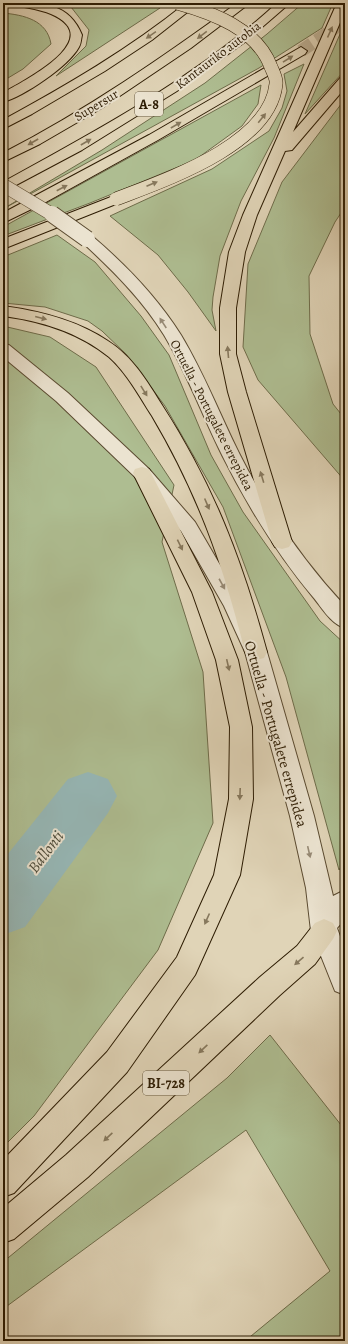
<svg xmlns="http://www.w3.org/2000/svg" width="348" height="1344" viewBox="0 0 348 1344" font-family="Alegreya,serif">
<rect width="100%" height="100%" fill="#e0d4b7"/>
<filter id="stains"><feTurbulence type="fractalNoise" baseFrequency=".005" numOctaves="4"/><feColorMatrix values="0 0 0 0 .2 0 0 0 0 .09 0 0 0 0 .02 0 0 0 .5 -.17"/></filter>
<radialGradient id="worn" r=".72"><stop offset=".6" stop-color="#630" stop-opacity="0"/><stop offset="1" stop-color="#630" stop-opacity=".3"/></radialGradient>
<path fill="#aebd91" stroke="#6e6c4a" d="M56,3H142L160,8L56,76L86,46L89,30L71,7Z
M303,3H333L322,28L259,68L3,209L102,150L205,83L267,34Z
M3,13C24,15 47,20 51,44L23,69L3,81Z
M344,25L345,70L305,114Z
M304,64L274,138L241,201L220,256L213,297L212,310L216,331L188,292L158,255L110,216L212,169L269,131L282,108L287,91L284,74Z
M261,85L258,104L242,126L195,160L90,203L3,236V227Z
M345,99V207L335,222L309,276L310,334L333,404L345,419V481L258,380L243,347L248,264L282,182Z
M57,235L95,262L141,316L169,355L211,455L243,512L320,621L345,644V860L339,870L286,677L223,507L165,406L127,355L102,331L88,321L45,307L3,303V257Z
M3,326L50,337L96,367L174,485L162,542L203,672L213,823L158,950L34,1116L3,1147Z
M270,1035L345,1130V1341H245L330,1271L246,1130L3,1309V1262L227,1078Z"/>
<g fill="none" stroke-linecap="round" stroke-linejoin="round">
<path fill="#96b7b6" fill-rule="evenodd" d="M88,772L108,779L117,796L108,813L25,927L3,935V860L68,779Z"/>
<path stroke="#bcaf93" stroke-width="13" stroke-dasharray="13 6" stroke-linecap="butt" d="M301,51L345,21"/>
<defs>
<path id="tertiary" d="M87,234L92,236C126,265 157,297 181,335C204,373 220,415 240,455C268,510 303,561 345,606V628C331,624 322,608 313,597C277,554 247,505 222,455C202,415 187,373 164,335C142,299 112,270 82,242L79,239L82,236Z
M3,344L9,345L68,393L149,469L195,522L241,601L267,652L314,816L333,896L345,890V919L337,928L345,950V995L335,991L311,931L306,888L290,816L245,652L224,606L181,531L135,477L56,401L3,357Z"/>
<path id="primary" d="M142,467L149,469L151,473L212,592L238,660L252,727L253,799L240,875L195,975L127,1072L14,1193L3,1197V1160L107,1052L177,957L214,875L229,799L230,727L216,660L192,592L133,473L135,469Z
M324,919L333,923L337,931L333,939L315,964L280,995L88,1177L14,1239L3,1243V1208L66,1155L260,977L297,946L315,923Z"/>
<path id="motorway" d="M13,3C44,3 69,3 82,35C81,39 81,44 79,47C69,66 23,97 3,102V93C25,80 108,39 51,14C39,9 27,8 15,5Z
M186,3H199L152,40L105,71L32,114L3,129V120C67,85 129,49 186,3Z
M237,3H250L191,48L102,108L40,144L3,162V153C86,110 162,58 237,3Z
M277,3H290L245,42L177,91L82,150L3,192V182C98,130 197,77 277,3Z
M337,3H345V11L293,132L341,77L345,76V88L292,150L285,151L257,215L245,252L236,308V354L246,392L292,542L289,547L282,549L275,547L272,542L228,392L220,354V308L229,252L243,215Z
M301,47L307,51L305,54L158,140L46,202L3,223V213L149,135Z
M116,195L121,196L123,199L121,202L3,249V239Z
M3,306C40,311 77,320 108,341C133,357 147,381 162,405C214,486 242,560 267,652L264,658L256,660L248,658L245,652C223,564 198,494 152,416C139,396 127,373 109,357C78,332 41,321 3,316Z"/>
</defs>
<use href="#tertiary" stroke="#5a4a30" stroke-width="2"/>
<use href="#primary" stroke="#2d1c03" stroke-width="2"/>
<use href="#motorway" stroke="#2d1c03" stroke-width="2"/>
<use href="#tertiary" fill="#ebe3d0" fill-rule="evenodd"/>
<use href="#primary" fill="#e0d4b7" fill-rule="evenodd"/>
<use href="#motorway" fill="#e0d4b7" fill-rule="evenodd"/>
<defs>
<path id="tertiary-bridge-far1" d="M3,185L53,215"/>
<path id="tertiary-bridge" d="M52,214L87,239"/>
<path id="motorway-bridge" d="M116,199C165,180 270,145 276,84C277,79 273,72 271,67C257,29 213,13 177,3"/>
</defs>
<use href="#tertiary-bridge-far1" stroke="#5a4a30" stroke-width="14" stroke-linecap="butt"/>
<use href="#tertiary-bridge" stroke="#5a4a30" stroke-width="18" stroke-linecap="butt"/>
<use href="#motorway-bridge" stroke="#2d1c03" stroke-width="14" stroke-linecap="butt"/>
<use href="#tertiary-bridge-far1" stroke="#ebe3d0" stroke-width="13"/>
<use href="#tertiary-bridge" stroke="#ebe3d0" stroke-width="16"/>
<use href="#motorway-bridge" stroke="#e0d4b7" stroke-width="13"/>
</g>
<defs><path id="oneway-solid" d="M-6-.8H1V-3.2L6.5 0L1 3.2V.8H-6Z"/></defs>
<g fill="#86785d">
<use href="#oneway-solid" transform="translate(330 32) rotate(-66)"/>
<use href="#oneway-solid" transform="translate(151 35) rotate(145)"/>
<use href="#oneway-solid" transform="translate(202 35) rotate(143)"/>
<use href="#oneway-solid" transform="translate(288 59) rotate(-32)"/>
<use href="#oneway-solid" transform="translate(262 118) rotate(-51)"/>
<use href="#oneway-solid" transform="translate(176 125) rotate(-30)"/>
<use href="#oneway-solid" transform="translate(33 142) rotate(150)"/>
<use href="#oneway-solid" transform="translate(86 142) rotate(-30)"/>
<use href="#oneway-solid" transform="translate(152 184) rotate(-23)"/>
<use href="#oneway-solid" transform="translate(62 188) rotate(-28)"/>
<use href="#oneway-solid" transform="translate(41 318) rotate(14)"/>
<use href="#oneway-solid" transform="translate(228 352) rotate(-95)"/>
<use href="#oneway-solid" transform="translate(144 391) rotate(58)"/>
<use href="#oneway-solid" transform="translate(262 477) rotate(-107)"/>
<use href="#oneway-solid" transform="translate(207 504) rotate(67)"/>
<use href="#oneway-solid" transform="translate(180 545) rotate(64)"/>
<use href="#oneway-solid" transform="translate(228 665) rotate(77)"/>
<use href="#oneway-solid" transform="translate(240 794) rotate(92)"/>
<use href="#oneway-solid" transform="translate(207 919) rotate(114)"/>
<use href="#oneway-solid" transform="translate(299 961) rotate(139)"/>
<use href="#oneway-solid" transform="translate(203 1049) rotate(137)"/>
<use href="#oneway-solid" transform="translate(108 1137) rotate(137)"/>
</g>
<g fill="#968974">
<use href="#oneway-solid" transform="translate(163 323) rotate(-123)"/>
<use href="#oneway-solid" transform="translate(222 584) rotate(61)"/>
<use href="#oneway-solid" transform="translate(309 852) rotate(77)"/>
</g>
<g text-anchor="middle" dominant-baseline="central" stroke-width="4" stroke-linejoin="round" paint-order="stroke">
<g font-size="13" fill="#2d1c03" stroke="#ebe3d0">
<text transform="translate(218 55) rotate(-37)">Kantauriko autobia</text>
<text transform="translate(96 105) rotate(-31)">Supersur</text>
<text transform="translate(212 415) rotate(63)">Ortuella - Portugalete errepidea</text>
</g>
<g fill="#ebe3d0" stroke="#665840" stroke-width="1">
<rect x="135" y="92" width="28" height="24" rx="3"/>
<rect x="143" y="1071" width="46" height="24" rx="3"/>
</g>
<g font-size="14" font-weight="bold" fill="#2d1c03">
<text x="149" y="104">A-8</text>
<text x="166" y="1083">BI-728</text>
</g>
<g font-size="15" fill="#2d1c03" stroke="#ebe3d0">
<text transform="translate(276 734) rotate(74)">Ortuella - Portugalete errepidea</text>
</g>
<g font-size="16" font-style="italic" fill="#4c4a39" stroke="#ebe3d0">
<text transform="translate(46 852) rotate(-53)">Ballonti</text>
</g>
</g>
<rect width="348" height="1344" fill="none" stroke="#e0d4b7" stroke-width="16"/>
<rect x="4" y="4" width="340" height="1336" fill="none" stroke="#2d1c03" stroke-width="2"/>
<rect x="8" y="8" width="332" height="1328" fill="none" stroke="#2d1c03"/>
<rect width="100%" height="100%" filter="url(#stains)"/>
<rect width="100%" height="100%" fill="url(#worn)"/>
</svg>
